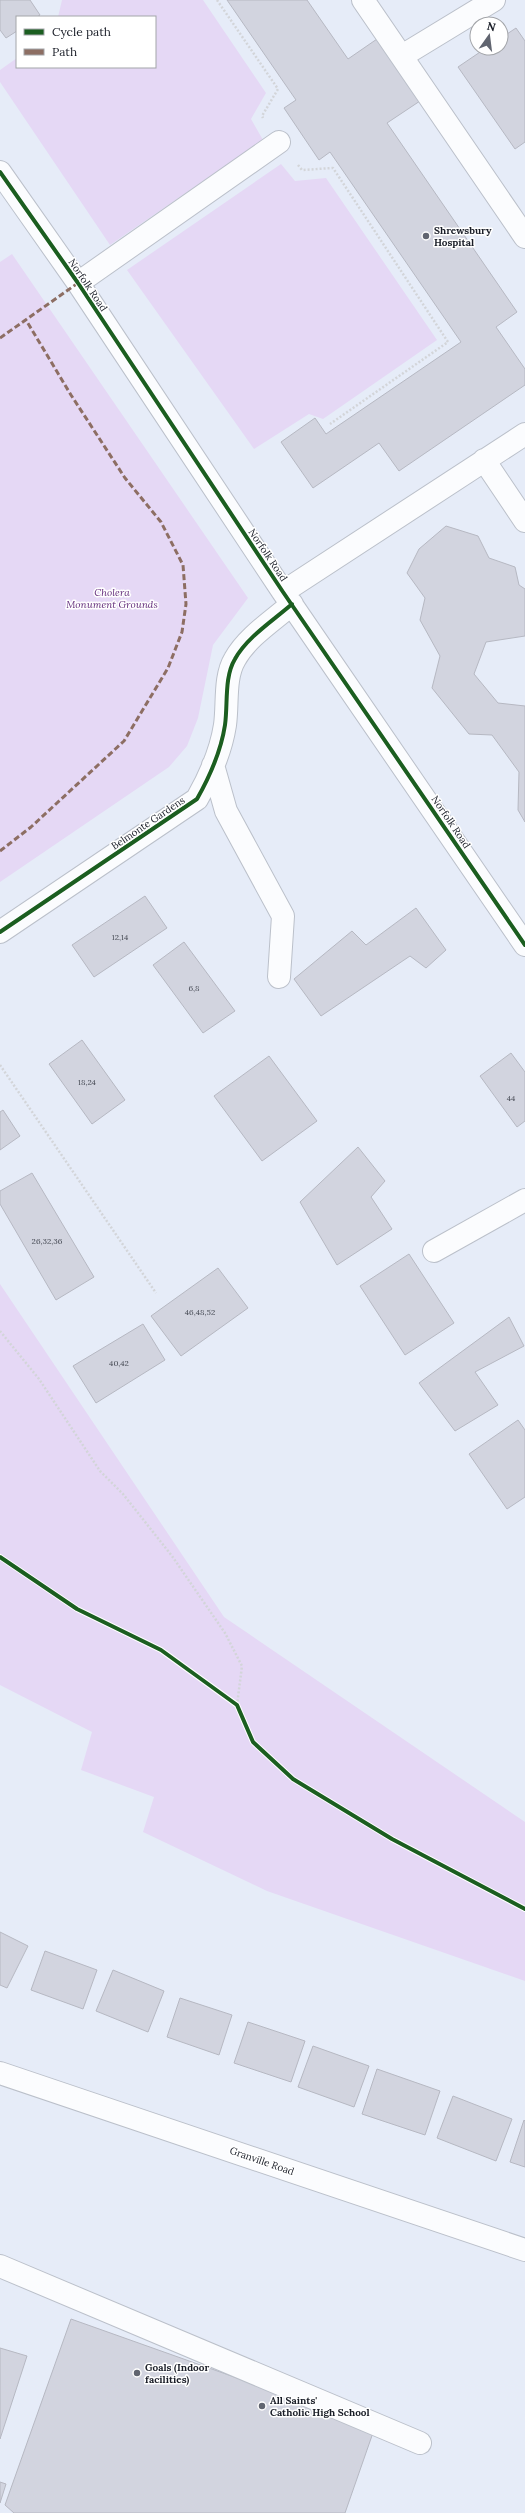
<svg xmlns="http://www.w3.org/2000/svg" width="525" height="2513" viewBox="0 0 525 2513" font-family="Lora,serif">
<rect width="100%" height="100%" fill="#e6ecf8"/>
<path fill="#e5d8f5" d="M62,0H203L266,93L251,119L263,140L110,245L0,82V70L17,58V67H155V17H58Z
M281,164L295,181L326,178L437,340L323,419L309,414L254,449L127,270Z
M12,254L248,598L213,645L198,718L187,746L169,767L0,882V262Z
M0,1284L224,1617L525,1822V1981L267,1891L143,1832L154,1797L81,1770L92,1732L0,1685Z"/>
<path fill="#d2d4df" stroke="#b6b8c2" d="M0,0H30L40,15L37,17H17V31L6,38L0,30Z
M227,0H307L348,59L377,39L420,101L387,123L517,312L496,327L525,369V385L399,471L379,443L313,488L281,442L315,418L326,434L461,342L330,152L319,160L284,108L296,100Z
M516,28L525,41V142L515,149L458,67L486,48H501V38Z
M446,526L478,536L489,558L515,567L519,585L525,589V636L486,642L474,674L498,703L525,706V822L518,810L519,772L492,735L469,734L432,688L440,656L420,620L425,598L407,573L419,549Z
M145,896L167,928L94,977L72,945Z
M416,908L446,950L426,968L410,956L321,1016L294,979L352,931L366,945Z
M184,942L235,1011L203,1033L153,965Z
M82,1040L125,1100L92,1124L49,1064Z
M511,1053L525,1072V1121L517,1127L480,1076Z
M269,1056L317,1121L262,1161L214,1096Z
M3,1110L20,1136L0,1150V1112Z
M358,1147L385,1181L371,1197L392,1229L337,1265L300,1202Z
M32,1173L94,1277L56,1300L0,1204V1191Z
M409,1254L454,1323L405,1355L360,1286Z
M218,1268L248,1308L181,1356L151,1316Z
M509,1317L524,1346L475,1372L498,1405L455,1431L419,1383Z
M143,1324L165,1360L96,1403L73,1366Z
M518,1420L525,1430V1497L507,1509L469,1454Z
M0,1932L28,1946L7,1988L0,1985Z
M45,1951L97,1970L83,2009L31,1990Z
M113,1970L164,1991L148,2032L96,2011Z
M180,1998L232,2015L219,2055L167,2037Z
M248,2022L305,2041L291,2082L234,2063Z
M313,2046L369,2066L354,2107L298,2087Z
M377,2069L440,2091L425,2135L362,2114Z
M453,2096L512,2119L496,2161L437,2138Z
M524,2120L525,2121V2167L510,2162Z
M71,2319L375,2427L345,2513H14L5,2505Z
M0,2348L27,2356L0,2439Z
M0,2482L6,2484L0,2503Z"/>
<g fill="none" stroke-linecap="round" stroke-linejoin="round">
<defs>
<path id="minor" d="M363,0L525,237
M402,56L494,0
M0,172L78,283L283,592L525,945
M78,283L279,142
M484,460L525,521
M283,592L525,434
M213,765L226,811L283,916L279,977
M0,932L197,799C210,776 221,751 225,725C228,704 224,677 235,659C247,637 274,620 292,604
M434,1251L525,1200
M0,2266L420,2443"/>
<path id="major" d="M0,2073L525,2250"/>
</defs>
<use href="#minor" stroke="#bbc0ca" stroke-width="24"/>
<use href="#major" stroke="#bbc0ca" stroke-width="24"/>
<path stroke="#d3d5d9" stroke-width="2.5" stroke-dasharray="2 2" stroke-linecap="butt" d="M217,0L278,89L262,116L263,118
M298,165L302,170L333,168L448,342L330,424
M0,1065L156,1293
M0,1331L39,1379L100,1471L123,1494L172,1556L225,1633L242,1666L237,1705"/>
<use href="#minor" stroke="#fbfcfe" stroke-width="22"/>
<use href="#major" stroke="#fbfcfe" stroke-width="22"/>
<path stroke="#8d6e63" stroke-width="3" stroke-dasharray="6 3" stroke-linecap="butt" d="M0,338L78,283
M0,851L31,827L124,741L168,668L182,632L186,604L183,565L161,522L125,478L71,395L26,320"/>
<defs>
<path id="cycleway" d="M0,172L78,283L283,592L525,945
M0,932L197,799C210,776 221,751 225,725C228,704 224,677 235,659C247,637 274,620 292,604
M0,1557L77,1609L161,1650L237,1705L253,1742L293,1779L392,1839L525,1909"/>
</defs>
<use href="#cycleway" stroke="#fff" stroke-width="6"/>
<use href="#cycleway" stroke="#1b5e20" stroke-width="4"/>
</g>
<g fill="#616570" stroke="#fff" stroke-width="1.5">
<circle cx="426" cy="236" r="4"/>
<circle cx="137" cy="2373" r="4"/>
<circle cx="262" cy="2406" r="4"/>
</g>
<g text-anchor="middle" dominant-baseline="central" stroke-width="3" stroke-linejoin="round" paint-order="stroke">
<g font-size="8" fill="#484c56">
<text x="120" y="937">12,14</text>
<text x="194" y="988">6,8</text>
<text x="87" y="1082">18,24</text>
<text x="511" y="1098">44</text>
<text x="47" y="1241">26,32,36</text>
<text x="200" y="1312">46,48,52</text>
<text x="119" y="1363">40,42</text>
</g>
<g font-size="10" font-weight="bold" fill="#191d27" stroke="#fff" text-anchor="start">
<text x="434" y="230">Shrewsbury<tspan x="434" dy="12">Hospital</tspan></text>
<text x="145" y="2367">Goals (Indoor<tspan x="145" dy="12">facilities)</tspan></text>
<text x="270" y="2400">All Saints'<tspan x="270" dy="12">Catholic High School</tspan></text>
</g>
<g font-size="10" fill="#191d27" stroke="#fff">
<text transform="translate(88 285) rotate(56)">Norfolk Road</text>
<text transform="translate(268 555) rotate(56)">Norfolk Road</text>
<text transform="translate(451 822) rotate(56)">Norfolk Road</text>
<text transform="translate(148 823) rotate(-34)">Belmonte Gardens</text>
<text transform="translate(262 2161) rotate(19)">Granville Road</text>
</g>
<g font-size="10" font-style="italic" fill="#632d7b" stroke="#fff">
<text x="112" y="592">Cholera<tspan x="112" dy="12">Monument Grounds</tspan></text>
</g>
</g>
<rect x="16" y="16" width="140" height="52" fill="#ffffff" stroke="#a3a5a9"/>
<rect x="24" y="29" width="20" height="6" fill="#1b5e20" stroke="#a3a5a9"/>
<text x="52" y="36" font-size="12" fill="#191d27">Cycle path</text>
<rect x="24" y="49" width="20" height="6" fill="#8d6e63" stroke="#a3a5a9"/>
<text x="52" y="56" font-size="12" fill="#191d27">Path</text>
<g transform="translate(489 36) rotate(14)"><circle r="19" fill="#ffffff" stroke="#a3a5a9"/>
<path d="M0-3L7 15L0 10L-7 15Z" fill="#616570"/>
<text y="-6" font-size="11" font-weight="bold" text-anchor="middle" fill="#191d27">N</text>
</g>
</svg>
